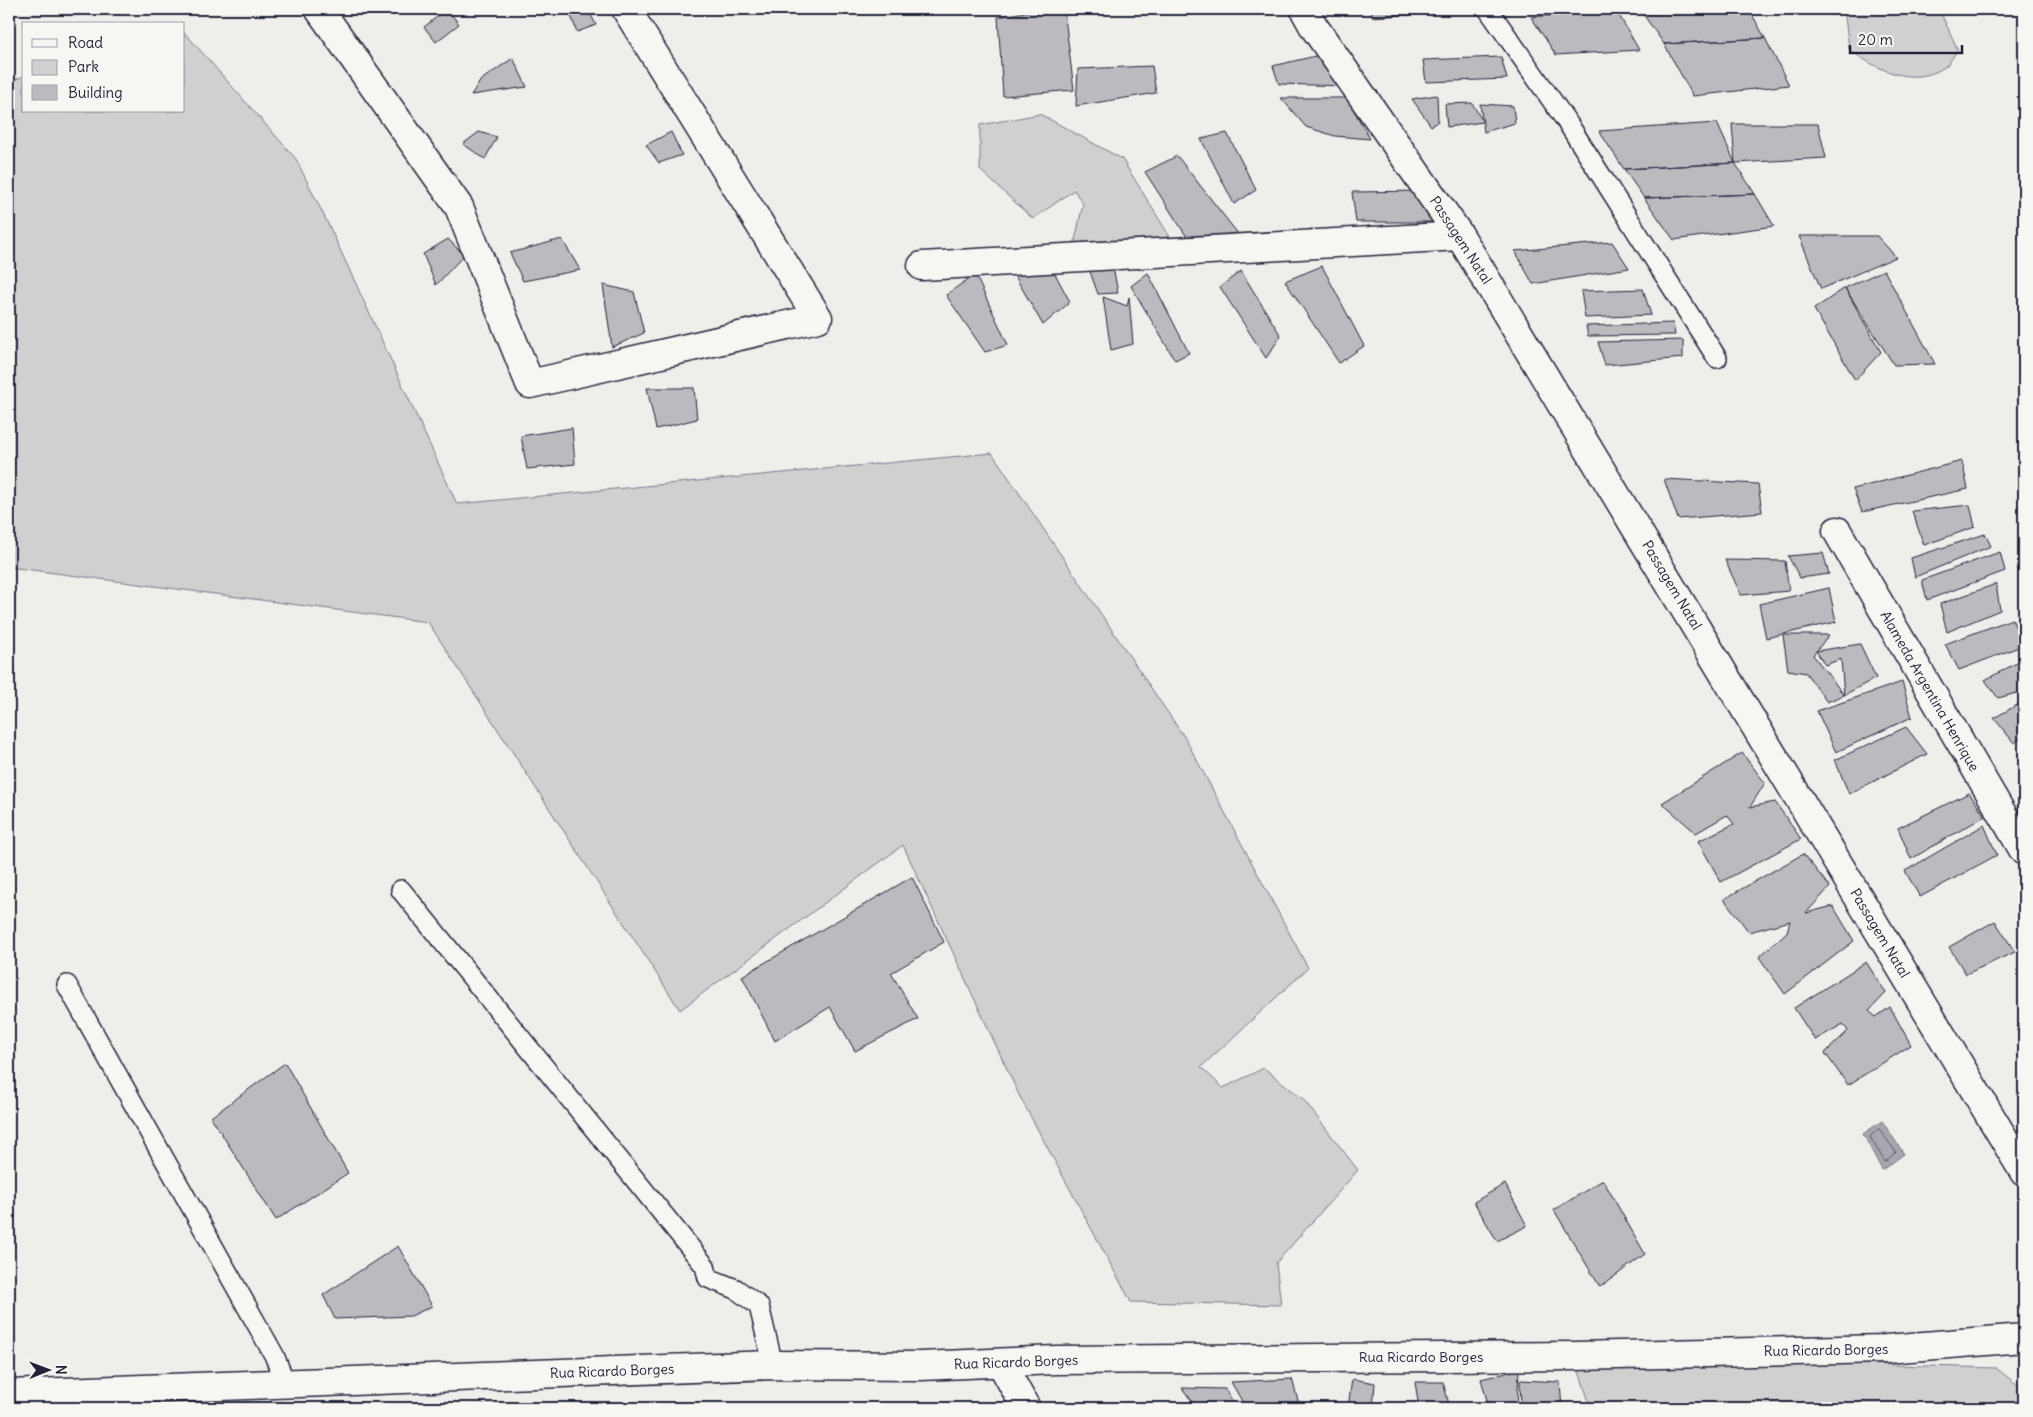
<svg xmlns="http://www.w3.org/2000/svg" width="2033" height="1417" viewBox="0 0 2033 1417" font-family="Delius,sans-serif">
<rect width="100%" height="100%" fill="#eeeeeb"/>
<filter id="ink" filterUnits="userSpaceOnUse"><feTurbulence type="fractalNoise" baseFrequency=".02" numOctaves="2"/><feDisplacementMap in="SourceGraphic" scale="10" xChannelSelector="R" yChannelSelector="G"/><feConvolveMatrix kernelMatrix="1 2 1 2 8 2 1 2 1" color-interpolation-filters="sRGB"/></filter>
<g filter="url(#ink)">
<path fill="#d0d0d1" stroke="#797986" d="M1844,9H1939L1958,50C1954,55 1950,62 1946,66C1914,89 1875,69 1849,49Z
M184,32L296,159L332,232L457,504L992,453L1185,738L1308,968L1201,1067L1223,1088L1264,1068L1303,1099L1358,1170L1276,1263L1281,1305L1131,1302L1019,1095L903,845L680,1010L428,622L9,567V82L24,76V111H184Z
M1040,114L1122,159L1175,245H1074L1083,204L1074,190L1033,219L980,170V125Z
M1574,1356L1996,1368L2024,1390V1408H1591Z"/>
<path fill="#a7a7af" stroke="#727281" d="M1882,1121L1904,1154L1882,1170L1863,1134Z"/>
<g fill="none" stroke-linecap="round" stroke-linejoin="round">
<path stroke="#575769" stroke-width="1" d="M1879,1129L1896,1152L1885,1162L1870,1137Z"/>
</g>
<path fill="#bbbbbf" stroke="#22223b" d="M447,9L459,24L436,42L424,27Z
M578,9H588L596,25L577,32L571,16Z
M1041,9H1064L1074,90L1003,96L998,17Z
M1372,9H1434L1435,13L1372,17Z
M1642,9H1687L1643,14Z
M1687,9H1749L1765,38L1664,44L1643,14Z
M1616,10L1639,50L1556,55L1531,17Z
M1765,38L1789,85L1693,96L1664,44Z
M1324,54L1344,86L1279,84L1273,66Z
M1501,57L1507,79L1426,82L1423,60Z
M513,58L527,87L471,95L481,80Z
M1152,66L1156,93L1076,106L1078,69Z
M1437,95L1438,121L1431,126L1412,99Z
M1281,98H1347L1370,139L1335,136L1306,127Z
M1472,103L1483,122L1447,127L1445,104Z
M1480,104L1513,106L1515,123L1484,132Z
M1717,123L1735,163L1624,169L1599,131Z
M1732,124H1818L1826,158L1735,163Z
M479,132L497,137L485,159L463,144Z
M671,132L682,155L659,163L646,145Z
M1227,133L1256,190L1234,204L1201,139Z
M1177,156L1239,235L1187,237L1145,172Z
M1735,163L1755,194L1644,198L1624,169Z
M1424,191L1437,222H1356L1352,192Z
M1755,194L1774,226L1674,240L1644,198Z
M1799,236H1877L1896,257L1821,289Z
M448,239L464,255L436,285L423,254Z
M562,239L580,270L523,281L510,253Z
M1612,242L1629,268L1533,284L1515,251Z
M1088,266L1113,267L1118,293L1098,294Z
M1322,266L1364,346L1339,363L1285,281Z
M1053,270L1070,302L1043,325L1015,276Z
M1884,270L1935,364L1894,365L1845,288Z
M1241,271L1281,336L1266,358L1220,287Z
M1148,273L1189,353L1175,360L1131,286Z
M975,274L1008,345L985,352L946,295Z
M603,285L634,292L644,333L612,347Z
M1845,288L1881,352L1855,380L1814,309Z
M1643,289L1651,315L1585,318L1581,291Z
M1103,297L1127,306L1129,297L1133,344L1111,350Z
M1673,323L1675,335L1588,336L1586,326Z
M1683,340V358L1605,365L1598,342Z
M647,388H694L697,419L656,429Z
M572,428L575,464L527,469L521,436Z
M1962,461L1968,489L1862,512L1853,489Z
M1664,479L1758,484L1762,512L1678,519Z
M1970,505L1975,527L1924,545L1912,511Z
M1985,534L1991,546L1915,577L1911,558Z
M2000,552L2005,571L1927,600L1922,580Z
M1823,553L1829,574L1800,578L1788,556Z
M1725,560L1785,561L1789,591L1741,595Z
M1996,584L2000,610L1947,632L1940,604Z
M1829,588L1836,622L1766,638L1759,604Z
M2012,619L2024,645L1959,670L1945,644Z
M1783,635H1829L1813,655L1844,695L1827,702L1806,673L1788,670Z
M1860,644L1876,678L1844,695L1841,659L1825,665L1816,651Z
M2024,659V691L1998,698L1985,680Z
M1902,682L1912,717L1836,752L1817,711Z
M2024,701V736L2014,743L1994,718Z
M1906,727L1927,754L1849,794L1835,760Z
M1742,753L1765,783L1750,807L1775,802L1801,839L1721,882L1698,841L1734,824L1727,815L1696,833L1662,803Z
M1969,793L1985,816L1911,859L1898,828Z
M1984,825L1997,855L1920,897L1905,871Z
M1803,854L1830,887L1806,913L1833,906L1854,941L1785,994L1759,957L1787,932L1790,921L1749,932L1724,899Z
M912,877L944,942L891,973L918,1019L855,1051L830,1007L775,1041L742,976Z
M1995,921L2015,952L1966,974L1949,947Z
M1866,962L1886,993L1869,1011L1876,1017L1890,1007L1911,1045L1848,1085L1825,1053L1848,1031L1843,1024L1815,1040L1794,1008Z
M285,1063L348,1173L276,1220L211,1117Z
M1603,1180L1645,1254L1600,1287L1554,1210Z
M1505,1184L1527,1226L1497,1241L1474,1202Z
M398,1246L432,1306L411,1316L335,1319L323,1295Z
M1519,1370L1517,1408H1461L1488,1404L1481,1379Z
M1292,1379L1300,1408H1246L1231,1382Z
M1352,1379L1375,1383L1373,1408H1348Z
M1520,1380L1560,1382L1562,1408H1521Z
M1415,1382H1443L1450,1408H1419Z
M1182,1388L1225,1389L1236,1408H1197Z
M508,1404L511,1408H467L466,1406Z"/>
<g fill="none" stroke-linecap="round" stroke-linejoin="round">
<defs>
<path id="lane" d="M1488,9L1569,125L1717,358
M401,890L705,1266L708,1278L736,1289L759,1306L773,1365
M67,985L274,1355L286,1385"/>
<path id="street" d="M319,9L459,207L530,384L818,318L626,9
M1304,9L1314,27L1460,236L2024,1172
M922,266L1460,236
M1837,531L2024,851
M1001,1363L1026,1408"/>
<path id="secondary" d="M9,1394L773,1365L921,1366L1056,1360L1574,1356L1886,1349L2024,1338"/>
</defs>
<use href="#lane" stroke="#22223b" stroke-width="22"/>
<use href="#street" stroke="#22223b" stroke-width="31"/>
<use href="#secondary" stroke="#22223b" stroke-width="31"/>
<use href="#lane" stroke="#f6f6f2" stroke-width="19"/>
<use href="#street" stroke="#f6f6f2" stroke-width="28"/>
<use href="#secondary" stroke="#f6f6f2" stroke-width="28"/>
</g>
</g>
<g text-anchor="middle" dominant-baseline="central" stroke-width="4" stroke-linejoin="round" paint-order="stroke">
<g font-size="14" fill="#22223b" stroke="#f6f6f2">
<text transform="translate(1461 240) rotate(57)">Passagem Natal</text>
<text transform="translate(1672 585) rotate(59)">Passagem Natal</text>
<text transform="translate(1930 691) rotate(60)">Alameda Argentina Henrique</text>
<text transform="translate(1880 933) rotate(59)">Passagem Natal</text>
<text transform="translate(1826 1350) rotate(-1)">Rua Ricardo Borges</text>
<text x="1421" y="1357">Rua Ricardo Borges</text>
<text transform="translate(1016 1362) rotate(-2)">Rua Ricardo Borges</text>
<text transform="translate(612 1371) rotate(-2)">Rua Ricardo Borges</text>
</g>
</g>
<rect width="2033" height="1417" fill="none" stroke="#f6f6f2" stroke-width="30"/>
<rect x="15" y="15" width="2003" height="1387" fill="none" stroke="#22223b" stroke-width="2" filter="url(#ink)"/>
<rect x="22" y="22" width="162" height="90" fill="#f6f6f2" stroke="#a1a1a9"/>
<rect x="32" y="39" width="25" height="8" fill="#f6f6f2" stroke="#a1a1a9"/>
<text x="68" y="48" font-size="15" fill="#22223b">Road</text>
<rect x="32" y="60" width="25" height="15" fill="#d0d0d1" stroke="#a1a1a9"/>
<text x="68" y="72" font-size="15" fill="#22223b">Park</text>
<rect x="32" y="85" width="25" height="15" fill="#bbbbbf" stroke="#a1a1a9"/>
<text x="68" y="98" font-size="15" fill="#22223b">Building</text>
<g transform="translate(48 1370) rotate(89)" stroke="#f6f6f2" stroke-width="4" paint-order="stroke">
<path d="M0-4L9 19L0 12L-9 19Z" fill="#22223b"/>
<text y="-8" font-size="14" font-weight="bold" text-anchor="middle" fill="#22223b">N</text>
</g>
<path d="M1850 45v8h112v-8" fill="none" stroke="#22223b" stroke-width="2.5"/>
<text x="1858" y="45" font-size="15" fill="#22223b" stroke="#f6f6f2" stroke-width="4" paint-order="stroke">20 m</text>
</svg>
